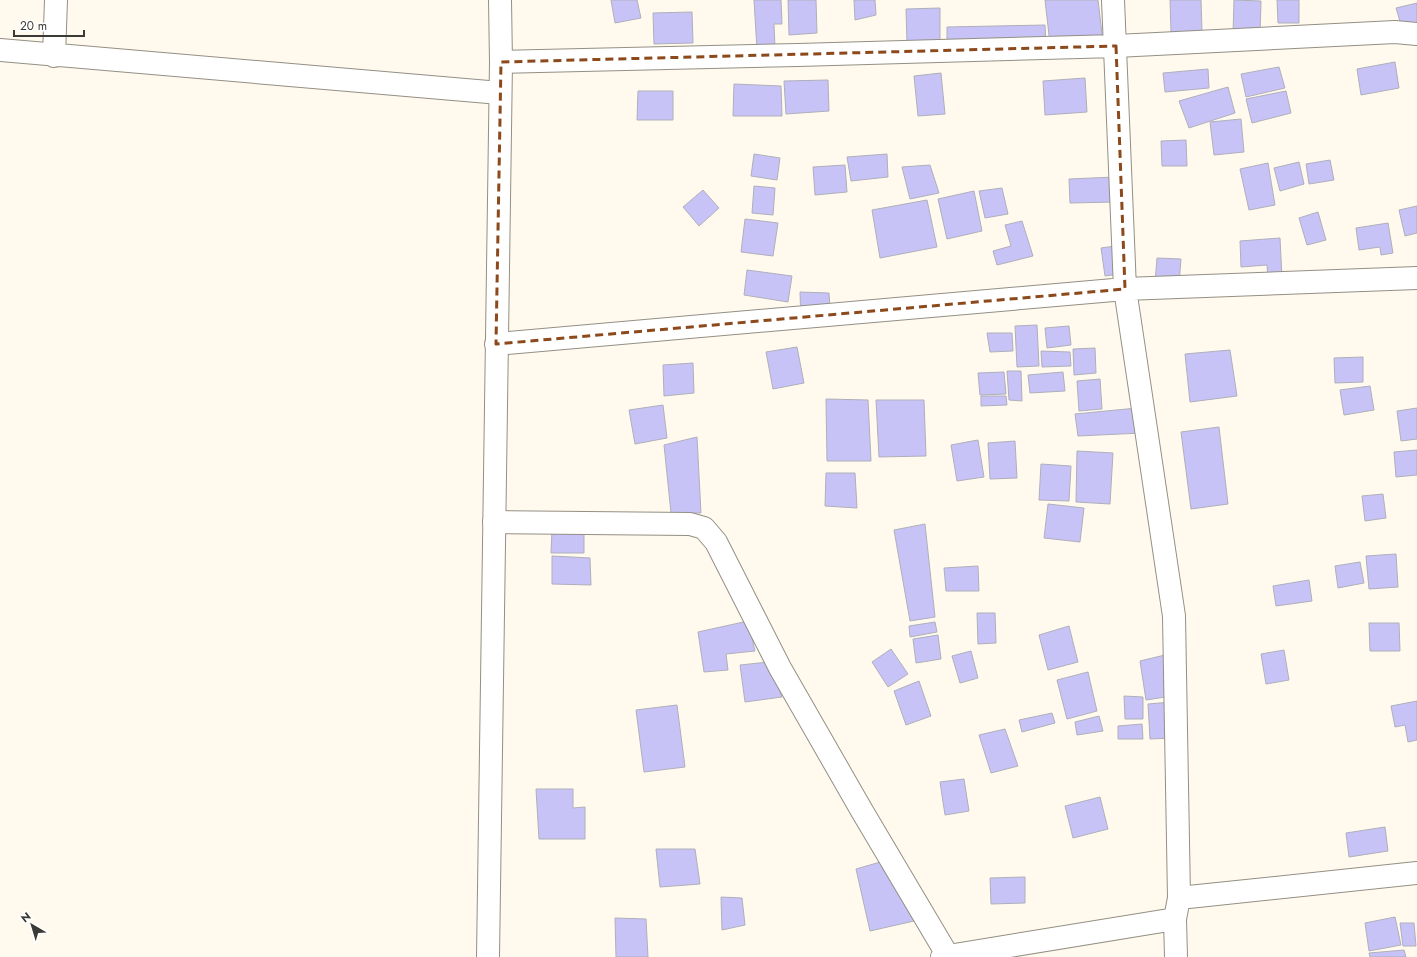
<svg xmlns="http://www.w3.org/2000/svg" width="1417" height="957" viewBox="0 0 1417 957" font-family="Jost,sans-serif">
<rect width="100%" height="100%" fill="#fffaed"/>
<path fill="#c8c3f7" stroke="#afafbb" d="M611,0H637L641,18L615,23Z
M754,0H781L782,24H774L775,49L757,50Z
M788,0H816L817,33L789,35Z
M854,0H875L876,15L855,20Z
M1045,0H1098L1103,42L1050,44Z
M1170,0H1201L1202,31L1171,32Z
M1234,0L1261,1L1260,34H1233Z
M1277,0H1299V23H1278Z
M1417,3V25L1402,28L1396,8Z
M940,8V42L907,43L906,9Z
M692,12L693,43L654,44L653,13Z
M1045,25L1046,45L947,48V27Z
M1395,62L1399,88L1361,95L1357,69Z
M1279,67L1285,88L1246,97L1241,74Z
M1208,69L1209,88L1165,92L1163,73Z
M941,73L945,114L918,116L914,76Z
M1085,78L1087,112L1045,115L1043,81Z
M828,80L829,111L786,114L784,81Z
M734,84L781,86L782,116H733Z
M1228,87L1235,113L1189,128L1179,101Z
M638,91H673V120H637Z
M1286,91L1291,113L1252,123L1246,99Z
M1241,119L1244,152L1214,155L1210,122Z
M1186,140L1187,166H1162L1161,141Z
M754,154L780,158L777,180L751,176Z
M887,154L888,177L851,181L847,157Z
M1330,160L1334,180L1309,184L1306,164Z
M1299,162L1304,184L1280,191L1274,168Z
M1268,163L1275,205L1249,210L1240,169Z
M845,165L847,192L815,195L813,167Z
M930,165L939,193L910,199L902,167Z
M1115,177V202L1070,203L1069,179Z
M754,186L775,188L773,215L752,213Z
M1002,188L1008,214L985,218L979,191Z
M703,190L719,208L699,226L683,207Z
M974,191L982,231L947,239L938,199Z
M927,200L937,247L880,258L872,210Z
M1417,206V233L1405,236L1399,210Z
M1318,212L1326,240L1307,245L1299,218Z
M745,219L778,223L773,256L741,252Z
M1022,221L1033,256L997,265L993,251L1011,246L1005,225Z
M1388,223L1393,253L1381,255L1380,247L1359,250L1356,228Z
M1280,238L1282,278L1268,279L1267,265L1241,267L1240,241Z
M1129,244L1133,272L1105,276L1101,248Z
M1157,258L1181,259L1179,284L1155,283Z
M747,270L792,276L788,302L744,295Z
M800,292L829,293L831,322L801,323Z
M1037,325L1039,366L1017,367L1015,326Z
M1069,326L1071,345L1047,348L1045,328Z
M987,333H1012L1013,351L990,352Z
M797,347L804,383L773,389L766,352Z
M1095,348L1096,373L1074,375L1073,349Z
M1230,350L1237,396L1190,402L1185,354Z
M1041,351L1070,352L1071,366L1042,367Z
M1363,357V382L1335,383L1334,358Z
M693,363L694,393L664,396L663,365Z
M1007,371H1021L1022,401L1009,400Z
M1004,372L1006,394L980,395L978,373Z
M1063,372L1065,391L1030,393L1028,375Z
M1100,379L1102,409L1079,411L1077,381Z
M1370,386L1374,410L1344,415L1340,390Z
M981,396H1006L1007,405L981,406Z
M826,399L868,400L871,461H827Z
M876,400H924L926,456L879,457Z
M663,405L667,438L635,444L629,410Z
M1137,408L1142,433L1078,436L1075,414Z
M1417,408V439L1401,441L1397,411Z
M1219,427L1228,504L1191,509L1181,432Z
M697,437L701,513H671L664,445Z
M978,440L984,477L957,481L951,445Z
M1015,441L1017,478L990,479L988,443Z
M1417,450V475L1396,477L1394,452Z
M1077,451L1113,453L1110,504L1076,502Z
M1041,464L1071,466L1069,501L1039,500Z
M826,473H855L857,508L825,506Z
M1383,494L1386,518L1365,521L1362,496Z
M1048,504L1084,508L1080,542L1044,538Z
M925,524L935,617L910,621L894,530Z
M552,530H584V553H551Z
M1396,554L1398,587L1369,589L1366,556Z
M552,556L590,558L591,585L552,584Z
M1360,562L1364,583L1338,588L1335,566Z
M978,566L979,591H946L944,568Z
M1309,580L1312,601L1276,606L1273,586Z
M977,613H995L996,643L978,644Z
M748,621L755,651L726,654L728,670L704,672L698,632Z
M935,622L937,632L910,637L909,626Z
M1369,623H1399L1400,651H1370Z
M1069,626L1078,662L1048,670L1039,635Z
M938,635L941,659L916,663L913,639Z
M891,649L908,674L888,687L872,662Z
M1284,650L1289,680L1266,684L1261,654Z
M971,651L978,678L960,683L952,656Z
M1169,654L1172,696L1146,700L1140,661Z
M769,662L782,697L745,702L740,665Z
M1088,672L1097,711L1067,719L1057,680Z
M919,681L931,716L906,725L894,691Z
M1124,696L1143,697V719H1125Z
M1417,701V740L1408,742L1405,725L1395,727L1391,706Z
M1172,702L1174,738L1150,739L1148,704Z
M677,705L685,767L644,772L636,710Z
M1052,713L1055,723L1022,732L1019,720Z
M1099,716L1103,731L1077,735L1075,722Z
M1142,724L1143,739H1118V726Z
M1005,729L1018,766L991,773L979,735Z
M964,779L969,811L945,815L940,782Z
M536,789H573V808L585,807V839H539Z
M1100,797L1108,829L1073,838L1065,806Z
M1385,827L1388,851L1349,857L1346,833Z
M656,849H695L700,884L660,887Z
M901,856L914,921L870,931L856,869Z
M1025,877V903L991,904L990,878Z
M721,897L742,898L745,925L722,930Z
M1395,917L1401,945L1369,951L1365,923Z
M615,918L646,919L648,957H616Z
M1400,923H1414L1416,946H1403Z
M1404,950L1406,957H1370L1369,953Z"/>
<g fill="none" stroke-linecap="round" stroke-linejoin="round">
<defs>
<path id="street" d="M1113,0L1125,289L1174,616L1179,898L1175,919L1176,957
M0,50L500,93
M54,56L56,0
M501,62L798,55L1116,46L1395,32L1417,34
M496,344L1125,289L1417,278
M494,522L690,524L704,528L716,542L780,668L862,811L948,956
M1179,898L1417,873
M942,957L1175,919"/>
<path id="secondary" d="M488,957L501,62L500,0"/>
</defs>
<use href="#street" stroke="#938f84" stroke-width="24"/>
<use href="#secondary" stroke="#938f84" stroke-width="24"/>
<use href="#street" stroke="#fff" stroke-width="22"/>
<use href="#secondary" stroke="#fff" stroke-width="22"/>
</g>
<path fill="none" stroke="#8c491b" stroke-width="3" stroke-dasharray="8 5" stroke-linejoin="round" d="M1116,46L1125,289L496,344L501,62Z"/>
<g transform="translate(32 925) rotate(322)" stroke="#ffffff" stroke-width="3" paint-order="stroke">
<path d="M0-3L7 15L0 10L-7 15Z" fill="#3b3a35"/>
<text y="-6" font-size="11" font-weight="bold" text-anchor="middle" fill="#3b3a35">N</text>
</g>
<path d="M14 30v6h70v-6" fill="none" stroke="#3b3a35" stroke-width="2"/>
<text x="20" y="30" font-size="12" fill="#3b3a35" stroke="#ffffff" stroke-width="3" paint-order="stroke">20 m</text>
</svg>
